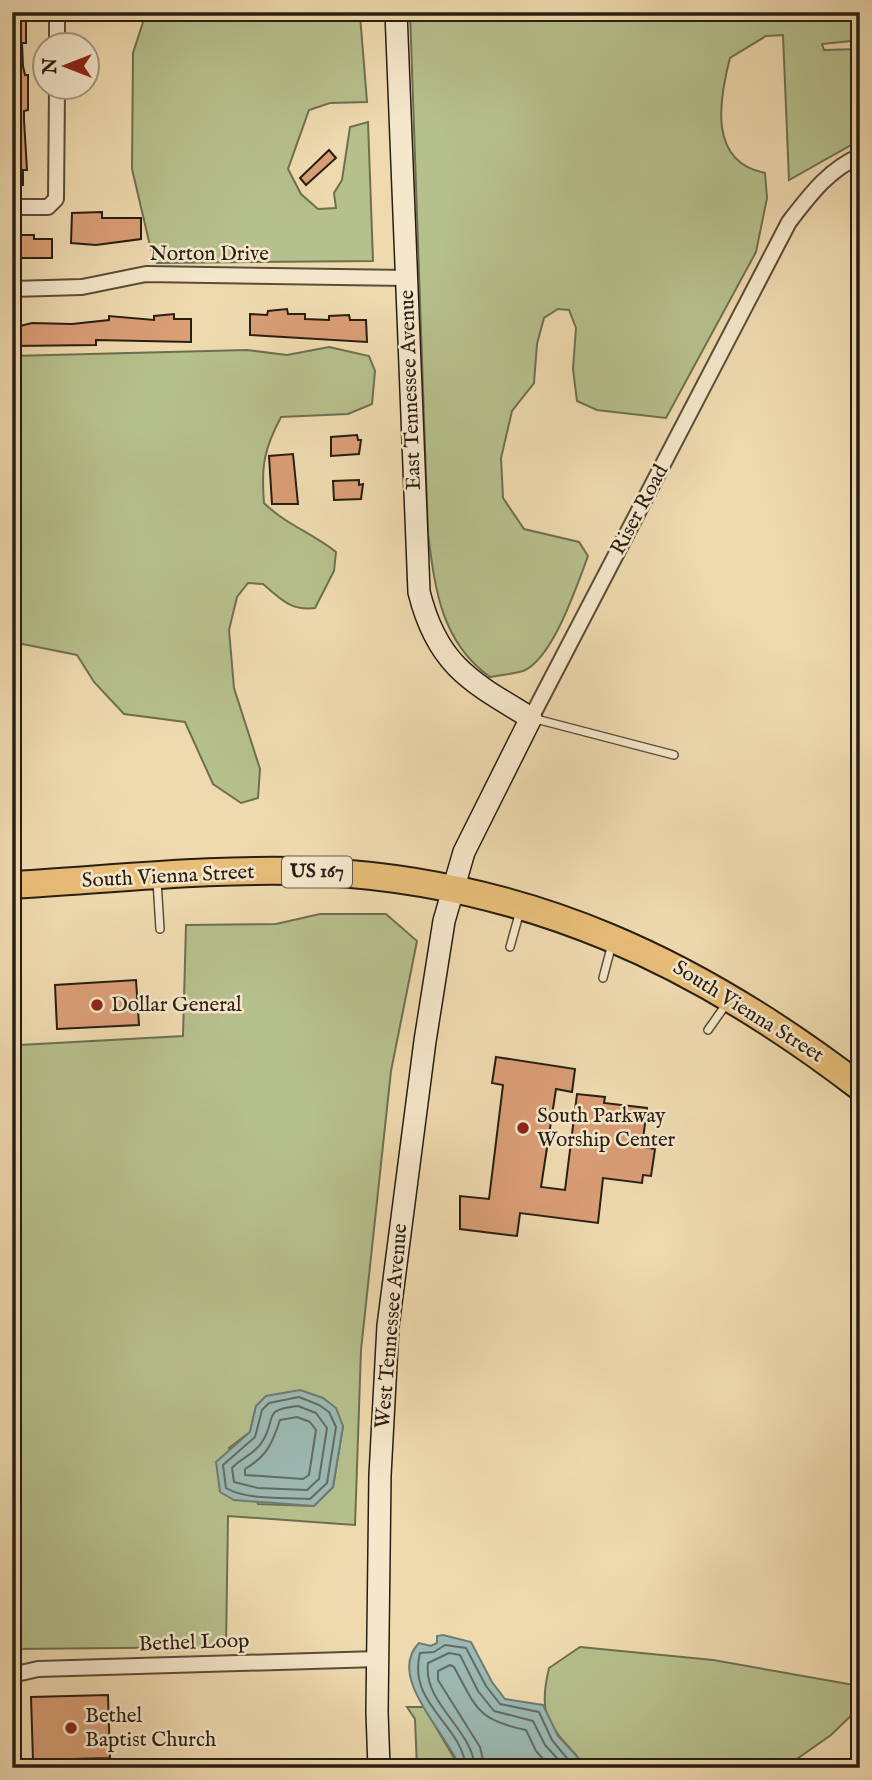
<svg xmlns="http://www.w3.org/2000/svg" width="872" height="1780" viewBox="0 0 872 1780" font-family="'IM FELL English',serif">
<rect width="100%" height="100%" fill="#efdaaf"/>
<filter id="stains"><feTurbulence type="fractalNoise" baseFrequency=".00286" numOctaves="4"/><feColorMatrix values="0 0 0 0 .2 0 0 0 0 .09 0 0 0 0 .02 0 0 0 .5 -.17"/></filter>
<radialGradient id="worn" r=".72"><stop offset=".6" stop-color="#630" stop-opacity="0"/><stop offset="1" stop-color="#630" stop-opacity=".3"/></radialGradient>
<path fill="#b6c08d" stroke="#6f6f50" stroke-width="2" fill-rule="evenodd" d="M410,12H860V40L822,44L824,50L860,49V140L789,180L783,35L766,36L730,58C719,100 708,162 765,173L767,198L756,252L666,418L597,410L577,401L573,369L576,328L569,310L558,309L544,318L537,344L534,383L512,411L501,458L503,498L524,529L579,542L588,556C577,585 553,659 523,671C513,674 501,675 490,677C441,642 435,589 428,533Z
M360,15L367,102L330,103L309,110L288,169L301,194L318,209L336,208L334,193L342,180L350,127L368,122L373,261L157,263L151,250L132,169L133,53L145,16Z
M329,347L369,356L375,371L372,404L348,414L281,417C264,449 261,466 264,503C285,524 312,533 336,552L334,571L315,608C291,611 280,599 263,584L248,583L237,597L229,630L234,688L260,769L258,798L241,803L213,784L185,722L124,714L94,682L77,655L12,642V356L247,350L287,355Z
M320,914H386L417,941L391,1071L361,1350L355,1525L228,1516L226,1647L12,1649V1271L20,1045L183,1036L186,925L276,924ZM256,1406L343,1426L333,1487L314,1506L258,1504L229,1448L250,1432Z
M580,1647L713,1660L860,1686V1707L831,1735L784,1768H582C581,1758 573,1752 567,1745C542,1719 541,1702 549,1668Z
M407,1707H424L460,1768H417L415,1719Z"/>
<path fill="#9cb9b3" stroke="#6e7b73" stroke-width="2" d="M300,1390L323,1398L336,1408L343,1426L333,1487L314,1506L234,1500L220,1492L216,1462L250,1432L256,1406L266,1396Z
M443,1635L471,1642L492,1682L505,1699L543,1705L558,1736L582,1762V1768H460C449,1735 385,1677 419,1643L431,1646L437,1643V1636Z"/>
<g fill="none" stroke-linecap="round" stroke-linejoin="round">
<path stroke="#626c62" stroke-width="2" d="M299,1397L319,1405L329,1412L336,1427L327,1483L310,1499C285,1497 248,1501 226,1488L223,1465L255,1437L262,1410L269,1403Z
M298,1406L316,1413L327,1428L319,1479L307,1490L258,1488L234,1482L232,1468C241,1458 255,1454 262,1442C278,1418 260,1410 298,1406Z
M297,1417L310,1422L316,1430L309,1475L303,1479L245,1475V1469C267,1456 272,1444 280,1420Z
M466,1768C462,1724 407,1704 420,1653L434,1652L445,1645L466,1648L486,1686L500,1704L539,1712L552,1740L575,1768
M475,1768C472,1728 423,1704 428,1663L449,1653L460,1655L478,1691L494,1711L533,1721L545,1745L566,1768
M485,1768L480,1747L438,1680V1671L450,1665L454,1667C477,1709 477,1720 526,1730L536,1751L551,1768"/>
</g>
<path fill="#da9e76" stroke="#281e12" stroke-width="2" d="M12,12H26V43H22L23,66L25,75H28V110L24,111V120L27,170H23V185H12Z
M329,150L336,158L306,185L300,178Z
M102,212V218H141V239L96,245L71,243L72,213Z
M16,235H34V239H52V258H12V238Z
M287,309L288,314H305V319L329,320V316L349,315L350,320H366L367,342L250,335V314L267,315L268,311Z
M174,314V319H191V342L96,340V345L12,346V328L32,323L72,324L109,320V316L154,320V316Z
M357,435L358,440H361L359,454L331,456V437Z
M293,454L298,504H272L269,456Z
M359,480V485L363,484L361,499L334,500L333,481Z
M136,980L139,1025L57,1029L55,985Z
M496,1057L575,1069L572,1092L556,1089L541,1187L565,1190L577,1094L605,1097L604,1103L647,1108L642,1147L655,1149L651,1176L643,1175L642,1183L603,1178L598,1223L520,1213L517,1236L460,1229V1196L489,1199L503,1085L492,1083Z
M108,1695L110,1758L33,1760L31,1697Z"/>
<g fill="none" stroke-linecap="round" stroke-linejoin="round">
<defs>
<path id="lane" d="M532,718L674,755
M157,881L160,929
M510,947L520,911
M603,978L612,944
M708,1030L727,1003"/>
<path id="street" d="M57,46V12
M12,207H48L56,199L57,88
M12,289L82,287L146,274L407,278
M531,718L789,222C810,195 828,170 860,156
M12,1675L38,1669L378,1659"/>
<path id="secondary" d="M379,1768L377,1712L380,1475L388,1326L425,1041L444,921L464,852L531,718C471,682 437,665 419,592L396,12"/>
<path id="highway" d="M12,885C115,879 221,867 324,872C531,884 697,962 860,1087"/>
</defs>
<use href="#lane" stroke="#5a4d39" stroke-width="10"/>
<use href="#street" stroke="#5a4d39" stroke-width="18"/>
<use href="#secondary" stroke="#281e12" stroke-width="24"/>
<use href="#highway" stroke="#281e12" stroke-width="30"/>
<use href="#lane" stroke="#f5e7cb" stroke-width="7"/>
<use href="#street" stroke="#f5e7cb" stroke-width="14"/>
<use href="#secondary" stroke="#f5e7cb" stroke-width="21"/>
<use href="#highway" stroke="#e8bd78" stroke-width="26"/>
</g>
<g fill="#8f2418" stroke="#f5e7cb" stroke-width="2.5">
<circle cx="97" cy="1005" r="7"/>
<circle cx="523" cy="1128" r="7"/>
<circle cx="71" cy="1728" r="7"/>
</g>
<g text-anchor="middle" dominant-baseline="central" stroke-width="5" stroke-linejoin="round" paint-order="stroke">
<rect fill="#f5e7cb" stroke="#665a4a" stroke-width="2" x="282" y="856.5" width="70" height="31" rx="5"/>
<g font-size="19" font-weight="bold" fill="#281e12">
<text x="317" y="872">US 167</text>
</g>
<g font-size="21" fill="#281e12" stroke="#f5e7cb">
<text x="209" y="254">Norton Drive</text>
<text transform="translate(411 390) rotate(-92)">East Tennessee Avenue</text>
<text transform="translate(640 510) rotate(-62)">Riser Road</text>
<text transform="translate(168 877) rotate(-3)">South Vienna Street</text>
<text transform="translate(748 1012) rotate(32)">South Vienna Street</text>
<text transform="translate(392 1326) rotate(-85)">West Tennessee Avenue</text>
<text transform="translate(194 1643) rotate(-2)">Bethel Loop</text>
</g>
<g font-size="21" fill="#281e12" stroke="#f5e7cb" text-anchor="start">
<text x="111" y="1005">Dollar General</text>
<text x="537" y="1116">South Parkway<tspan x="537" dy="24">Worship Center</tspan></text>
<text x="85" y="1716">Bethel<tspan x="85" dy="24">Baptist Church</tspan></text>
</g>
</g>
<rect width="872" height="1780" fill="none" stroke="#efdaaf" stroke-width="42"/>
<rect x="14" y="14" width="844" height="1752" fill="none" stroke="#281e12" stroke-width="3.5"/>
<rect x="21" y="21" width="830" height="1738" fill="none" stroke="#281e12" stroke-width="2"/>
<g transform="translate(66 66) rotate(270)"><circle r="33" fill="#f5e7cb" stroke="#a39781" stroke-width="2"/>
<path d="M0-5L12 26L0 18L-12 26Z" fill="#8f2418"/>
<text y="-10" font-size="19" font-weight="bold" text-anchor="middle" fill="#281e12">N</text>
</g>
<rect width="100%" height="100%" filter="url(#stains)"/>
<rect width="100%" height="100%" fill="url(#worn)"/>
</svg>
